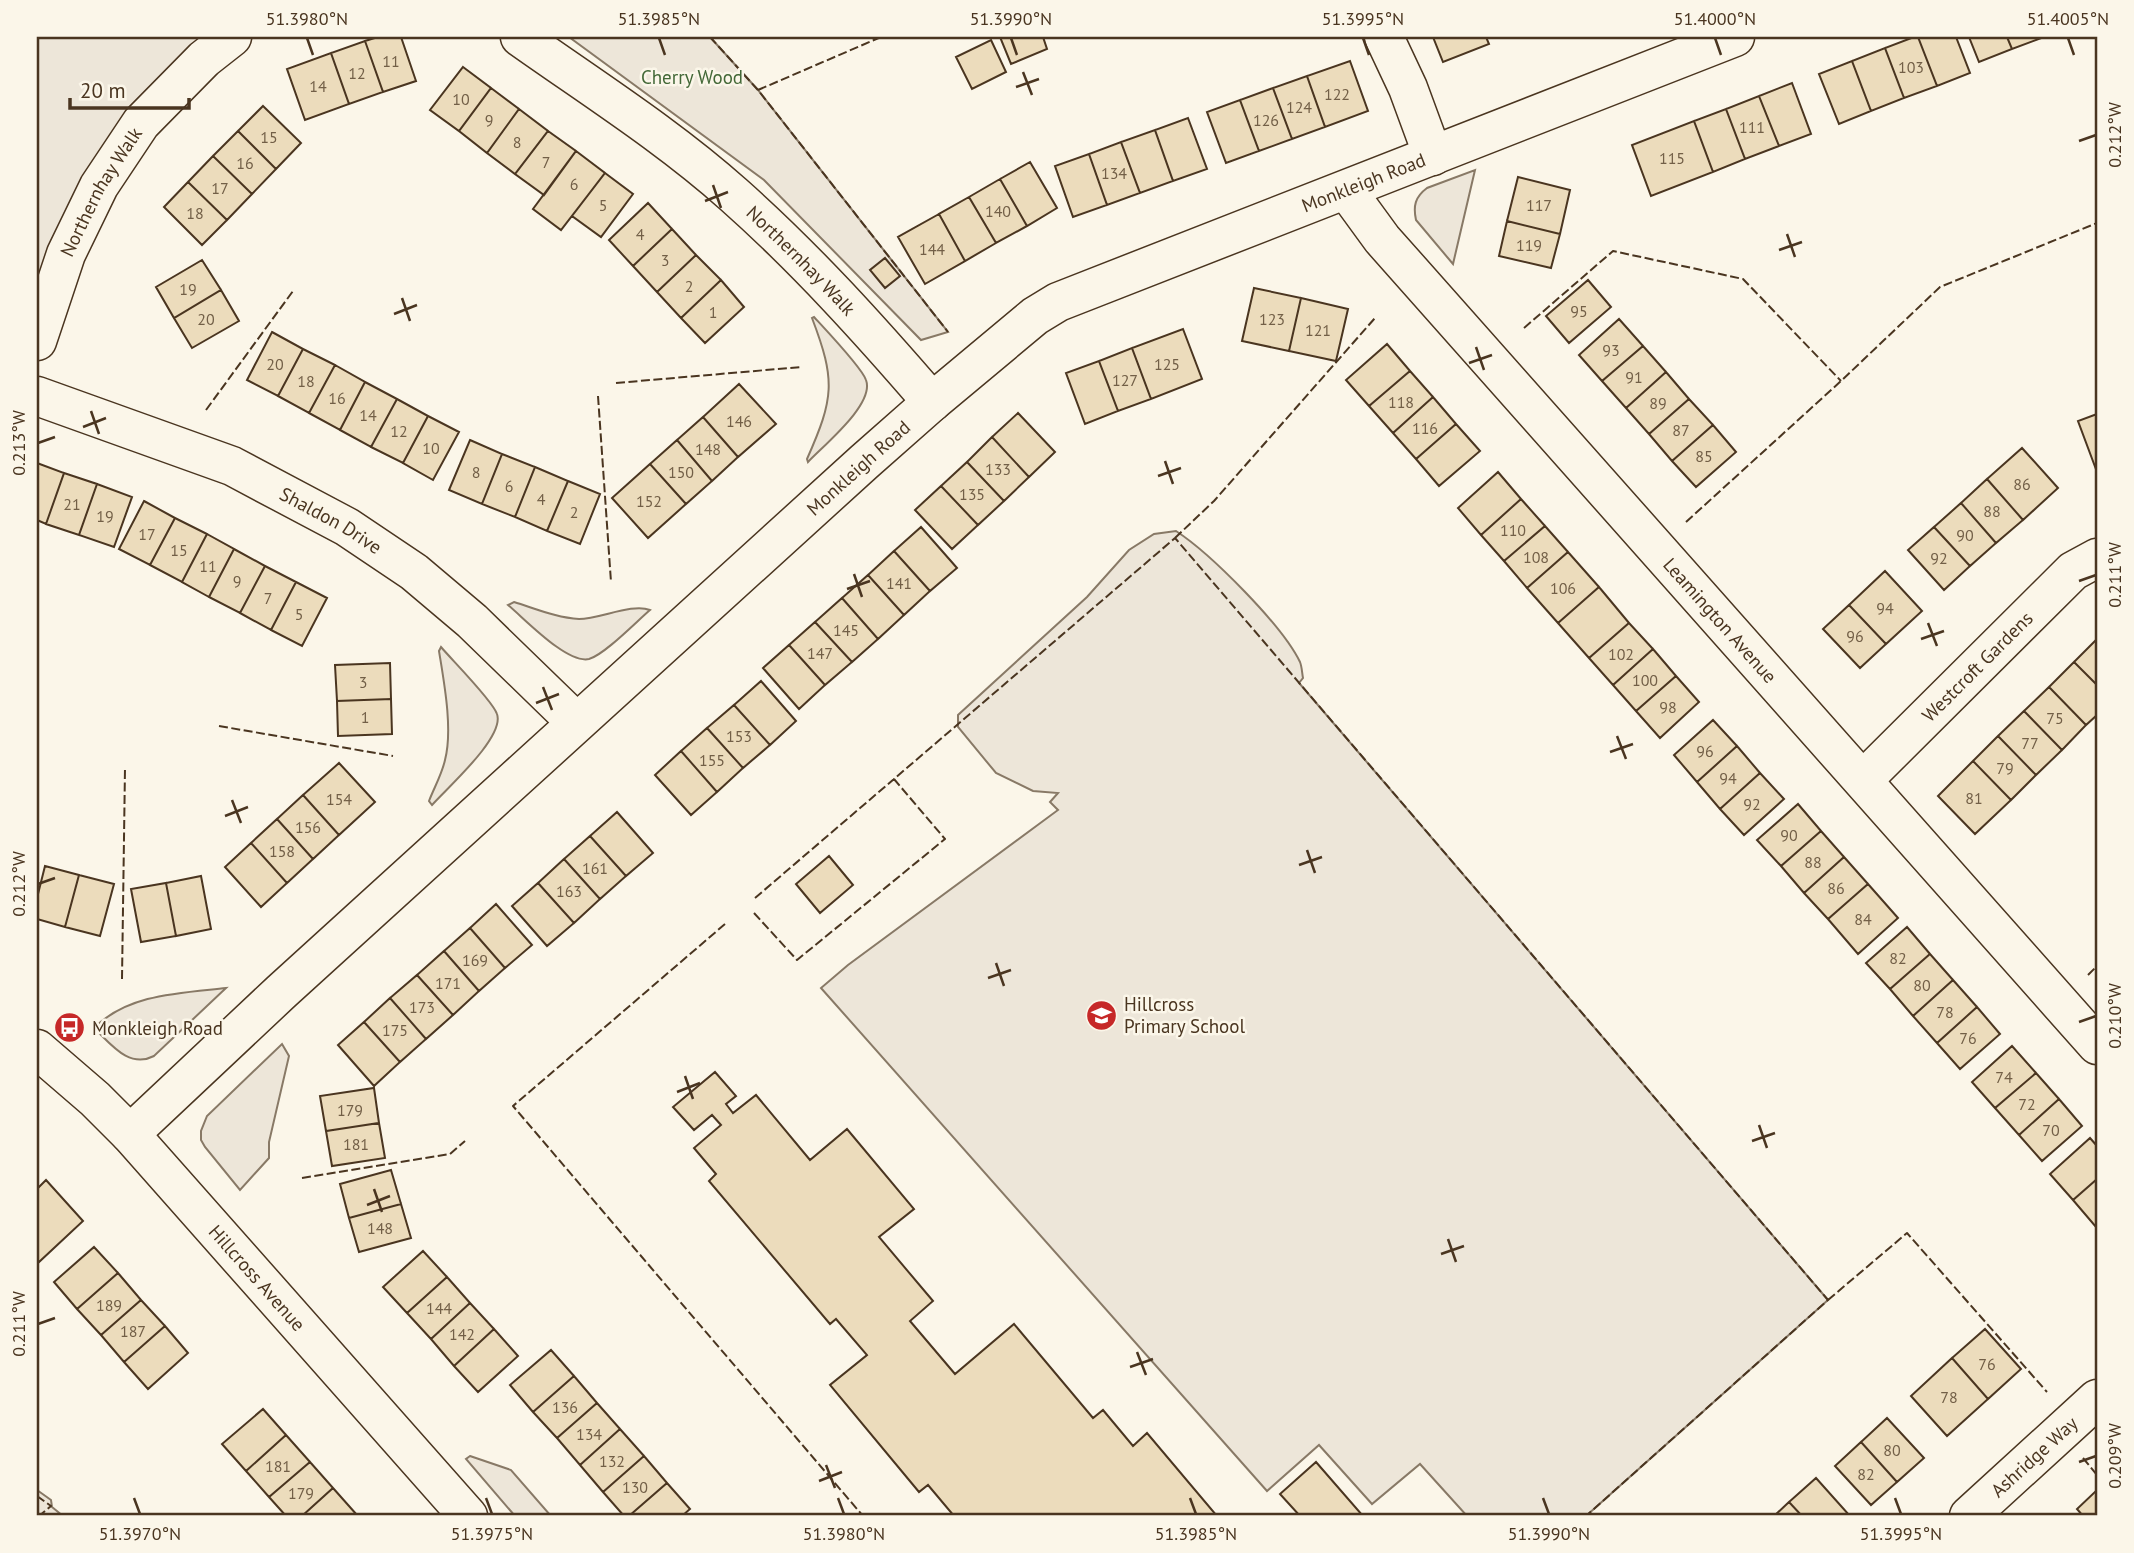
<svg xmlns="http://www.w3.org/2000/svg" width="2134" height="1553" viewBox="0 0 2134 1553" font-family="'PT Sans',sans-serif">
<rect width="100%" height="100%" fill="#fbf6e9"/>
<path fill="#ede6d9" stroke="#887966" stroke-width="2" d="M37,37H204L37,287Z
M569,37H710L758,90L948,332L921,340L764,180Z
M1475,170L1453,264L1416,220C1413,206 1415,197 1427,188Z
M814,317C825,329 862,368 866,380C875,404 824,445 808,462L807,459C834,398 836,381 812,318Z
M1176,531C1211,554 1282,625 1300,662C1302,667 1302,673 1303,678L1299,683L1828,1300L1586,1516H1467L1420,1464L1372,1504L1319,1445L1267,1491L821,988L848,965L1058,810L1050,802L1058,793L1033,791L996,773L958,727V715L1087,597L1129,550L1154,534Z
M514,602C534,608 557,618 579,619C600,619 632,603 650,610C637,621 604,655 589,659C567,664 525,619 508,605Z
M441,647C452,660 493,701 497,714C505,737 448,787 432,805L429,801C434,788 442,774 445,760C453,729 444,682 439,651Z
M226,988L154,1056C129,1069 111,1044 94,1028C128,994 180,993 226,988Z
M282,1044L289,1056L269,1142V1158L240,1190L205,1147L201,1140V1131L207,1116Z
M470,1456L511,1470L551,1516H515L466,1459Z
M37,1490L51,1500L52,1507L63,1516H37Z"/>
<path fill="#ecdcbc" stroke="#4a3520" stroke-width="2" d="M378,37H401L416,81L383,92L365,41Z
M1000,37H1043L1047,49L1011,64Z
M1433,37H1486L1489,44L1443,62Z
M1914,37H1918L1937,86L1904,98L1885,48Z
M1918,37H1956L1970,73L1937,86Z
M1969,37H2007L2012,49L1979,62Z
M2007,37H2044L2012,49Z
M991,40L1006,72L972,89L956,57Z
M365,41L383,92L349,104L331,53Z
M1885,48L1904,98L1871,111L1852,61Z
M331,53L349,104L305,120L287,69Z
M1350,61L1368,111L1325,127L1307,76Z
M1852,61L1871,111L1839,124L1819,74Z
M463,67L491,88L459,131L430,110Z
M1307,76L1325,127L1292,139L1273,88Z
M1792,83L1811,134L1779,146L1759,96Z
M491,88L519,109L487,153L459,131Z
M1273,88L1292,139L1259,151L1240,100Z
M1759,96L1779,146L1745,159L1726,109Z
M1240,100L1259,151L1226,163L1207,112Z
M263,106L301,143L276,169L238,131Z
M519,109L548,131L515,174L487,153Z
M1726,109L1745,159L1713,172L1694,121Z
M1188,118L1207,169L1173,181L1155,130Z
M1694,121L1713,172L1651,196L1632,145Z
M1155,130L1173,181L1140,193L1121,142Z
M238,131L276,169L252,194L213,156Z
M548,131L576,151L544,195L515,174Z
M1121,142L1140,193L1107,205L1089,154Z
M576,151L605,173L561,230L533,209Z
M1089,154L1107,205L1073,217L1055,166Z
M213,156L252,194L227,220L188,182Z
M1030,162L1057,208L1027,226L1000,179Z
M605,173L633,194L601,237L572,216Z
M1518,177L1570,190L1560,234L1507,221Z
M1000,179L1027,226L996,243L969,197Z
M188,182L227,220L202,245L164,207Z
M969,197L996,243L965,261L939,214Z
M648,203L672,229L633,266L609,240Z
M939,214L965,261L925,284L898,237Z
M1507,221L1560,234L1551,268L1499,256Z
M672,229L696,255L657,292L633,266Z
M696,255L721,280L681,318L657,292Z
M885,258L900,276L885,288L870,270Z
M202,260L221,290L174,318L156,287Z
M721,280L744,307L705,343L681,318Z
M1588,280L1611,307L1569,343L1546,316Z
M1254,288L1301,298L1289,351L1242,341Z
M221,290L239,321L192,348L174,318Z
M1301,298L1348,309L1336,361L1289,351Z
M1619,319L1643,346L1602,381L1579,355Z
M1183,329L1202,379L1151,399L1132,348Z
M272,332L303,349L278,396L247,380Z
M1387,344L1410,371L1369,406L1346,380Z
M1643,346L1666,372L1626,408L1602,381Z
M1132,348L1151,399L1118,411L1099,361Z
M303,349L335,365L309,413L278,396Z
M1099,361L1118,411L1085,424L1066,373Z
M335,365L365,382L340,430L309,413Z
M1410,371L1433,397L1393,433L1369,406Z
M1666,372L1689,399L1649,434L1626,408Z
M365,382L397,399L371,447L340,430Z
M739,384L776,424L738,457L703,417Z
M1433,397L1456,424L1416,459L1393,433Z
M397,399L428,416L403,463L371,447Z
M1689,399L1713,425L1672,461L1649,434Z
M1018,413L1055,452L1029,477L992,437Z
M2097,414V472L2078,421Z
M428,416L459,432L433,480L403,463Z
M703,417L738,457L712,481L677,440Z
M1456,424L1480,451L1439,486L1416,459Z
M1713,425L1736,452L1696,487L1672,461Z
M992,437L1029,477L1004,501L967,462Z
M470,440L502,454L482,504L449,490Z
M677,440L712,481L686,504L650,464Z
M2022,448L2058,488L2023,520L1987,479Z
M502,454L535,467L515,517L482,504Z
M967,462L1004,501L978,525L941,486Z
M37,463L64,473L46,524L37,520Z
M650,464L686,504L648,538L612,498Z
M535,467L568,481L547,531L515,517Z
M1498,472L1521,499L1481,535L1458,508Z
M64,473L97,484L79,535L46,524Z
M1987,479L2023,520L1996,543L1961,503Z
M568,481L600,494L580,544L547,531Z
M97,484L132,497L114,547L79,535Z
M941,486L978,525L952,549L915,510Z
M1521,499L1545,526L1504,561L1481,535Z
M144,501L175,518L150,565L119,549Z
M1961,503L1996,543L1970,566L1934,527Z
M175,518L207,534L182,582L150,565Z
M1545,526L1568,552L1527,588L1504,561Z
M921,527L957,568L930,591L894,551Z
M1934,527L1970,566L1944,590L1908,550Z
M207,534L234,549L209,597L182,582Z
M234,549L265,566L240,613L209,597Z
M894,551L930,591L904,615L868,575Z
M1568,552L1599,587L1558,623L1527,588Z
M265,566L296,582L271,630L240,613Z
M1885,571L1922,611L1886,644L1849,605Z
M868,575L904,615L878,639L842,598Z
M296,582L327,598L302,646L271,630Z
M1599,587L1629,623L1589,658L1558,623Z
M842,598L878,639L852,662L815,622Z
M1849,605L1886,644L1860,668L1823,629Z
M815,622L852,662L825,685L789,645Z
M1629,623L1653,649L1613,685L1589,658Z
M2097,639V685L2074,662Z
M789,645L825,685L799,709L763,668Z
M1653,649L1676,676L1636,711L1613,685Z
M2074,662L2097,685V715L2086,725L2049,687Z
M390,663L391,699L337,701L335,665Z
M1676,676L1699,702L1660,738L1636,711Z
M761,681L796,721L770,745L734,705Z
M2049,687L2086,725L2062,750L2024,711Z
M391,699L392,734L338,736L337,701Z
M734,705L770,745L743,768L707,728Z
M2024,711L2062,750L2036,775L1998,736Z
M1713,720L1737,746L1697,782L1674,755Z
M707,728L743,768L717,792L681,751Z
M1998,736L2036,775L2011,800L1973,761Z
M1737,746L1760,773L1720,809L1697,782Z
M681,751L717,792L691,815L655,775Z
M1973,761L2011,800L1975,834L1938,796Z
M339,763L375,802L339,835L303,795Z
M1760,773L1784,799L1744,835L1720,809Z
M303,795L339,835L313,859L277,819Z
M1798,804L1821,831L1781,866L1757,840Z
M617,812L653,853L626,876L590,836Z
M277,819L313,859L287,883L251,843Z
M1821,831L1844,857L1804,893L1781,866Z
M590,836L626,876L600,899L564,859Z
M251,843L287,883L261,907L225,867Z
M829,856L853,885L820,913L796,884Z
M1844,857L1868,884L1828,919L1804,893Z
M564,859L600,899L574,923L538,883Z
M45,866L79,875L65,927L37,919V898Z
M79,875L114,884L100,936L65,927Z
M201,876L211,929L176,936L166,883Z
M166,883L176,936L141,942L131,889Z
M538,883L574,923L547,946L512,906Z
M1868,884L1898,918L1858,954L1828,919Z
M496,904L532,945L505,968L470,928Z
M1907,927L1930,954L1890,989L1866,963Z
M470,928L505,968L479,991L444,951Z
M444,951L479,991L453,1015L417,975Z
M1930,954L1953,980L1913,1016L1890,989Z
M417,975L453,1015L426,1039L390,998Z
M1953,980L1977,1007L1937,1043L1913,1016Z
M390,998L426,1039L400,1062L364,1022Z
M1977,1007L2000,1034L1960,1069L1937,1043Z
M364,1022L400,1062L374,1086L338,1045Z
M2012,1046L2036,1073L1995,1108L1972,1082Z
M715,1072L736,1096L726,1104L733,1113L756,1095L810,1160L847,1129L914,1209L879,1237L933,1301L910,1321L955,1374L1014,1324L1093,1418L1103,1410L1133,1446L1147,1433L1217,1516H954L928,1485L919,1492L830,1385L867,1355L836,1319L830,1324L709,1181L716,1174L694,1148L721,1125L712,1115L694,1130L673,1107Z
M2036,1073L2059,1099L2019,1135L1995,1108Z
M374,1088L379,1123L326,1131L320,1096Z
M2059,1099L2082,1126L2042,1161L2019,1135Z
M379,1123L385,1158L332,1166L326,1131Z
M2090,1138L2097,1146V1179L2073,1200L2050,1174Z
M391,1170L401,1204L349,1218L340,1184Z
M2097,1179V1226L2096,1227L2073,1200Z
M46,1180L83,1221L39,1262L37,1260V1189Z
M401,1204L411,1238L359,1252L349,1218Z
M94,1247L118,1273L77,1309L54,1282Z
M423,1251L447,1277L407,1313L383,1287Z
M118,1273L141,1300L101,1335L77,1309Z
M447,1277L470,1303L431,1339L407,1313Z
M141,1300L165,1326L124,1362L101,1335Z
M470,1303L494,1329L454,1366L431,1339Z
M165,1326L188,1353L148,1389L124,1362Z
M494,1329L518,1356L478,1392L454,1366Z
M1985,1329L2021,1369L1988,1399L1952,1358Z
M551,1350L574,1376L533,1412L510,1385Z
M1952,1358L1988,1399L1947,1436L1911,1396Z
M574,1376L597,1403L557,1438L533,1412Z
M597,1403L620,1429L580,1465L557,1438Z
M263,1409L286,1435L246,1471L222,1444Z
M1887,1418L1924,1458L1897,1482L1861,1442Z
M620,1429L644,1456L603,1492L580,1465Z
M286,1435L310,1462L269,1497L246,1471Z
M1861,1442L1897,1482L1871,1505L1835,1466Z
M644,1456L667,1483L629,1516H624L603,1492Z
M310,1462L333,1488L302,1516H286L269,1497Z
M1316,1462L1363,1516H1300L1280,1494Z
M1816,1478L1850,1516H1802L1789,1502Z
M667,1483L690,1509L682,1516H629Z
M333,1488L357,1515L355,1516H302Z
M2097,1490V1516H2083L2077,1509Z
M1789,1502L1802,1516H1774Z"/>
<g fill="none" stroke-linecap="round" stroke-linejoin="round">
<defs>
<g id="minor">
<path id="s1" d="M520,37C592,88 668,136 734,195C805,258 870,330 932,402"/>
<path d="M1384,37L1408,88L1433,156"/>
<path id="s2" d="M1347,191L1382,239L2097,1045"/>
<path id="s3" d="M37,341L66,254L99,186L141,123L204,59L232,37"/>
<path id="s4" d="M37,396L232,466L347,527L414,572L472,621L576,722"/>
<path id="s5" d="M1863,780L2073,571L2097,558"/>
<path id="s6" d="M37,1049L95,1099L130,1134L468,1516"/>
<path id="s7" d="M130,1134L281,992L864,462L932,402L1035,316L1058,302L1735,37"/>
<path id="s8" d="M1969,1516L2097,1399"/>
</g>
</defs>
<use href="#minor" stroke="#4a3520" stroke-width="41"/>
<use href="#minor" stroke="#fbf6e9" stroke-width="38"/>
<path stroke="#4a3520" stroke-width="2" stroke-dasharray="9 3.5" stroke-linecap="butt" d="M710,37L758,90L948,332
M758,90L881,37
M1524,328L1613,251L1743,279L1841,381
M616,383L801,367
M598,396L611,582
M206,410L293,291
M1686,522L1841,381L1940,287L2097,223
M1175,538L1214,501L1375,318
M219,726L393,756
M755,898L894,779
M754,913L797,960L945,839L894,779L1175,538L1828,1300L1586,1516
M725,924L513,1106L863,1516
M2088,975L2097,966
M122,979L125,768
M302,1178L450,1154L465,1141
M1828,1300L1907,1233L2047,1392
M2083,1458L2097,1475
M37,1496L51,1506L39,1516"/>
</g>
<path fill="none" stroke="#4a3520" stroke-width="2.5" d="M307,38L313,55M659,38L665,55M1011,38L1017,55M1363,38L1369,55M1715,38L1721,55M2068,38L2074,55M1023,72L1032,95M1016,87L1039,79M2079,141L2096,135M713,185L721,208M705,201L728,192M1787,234L1795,257M1779,250L1802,242M402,298L410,321M394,314L417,305M1476,347L1484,370M1469,363L1492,355M91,411L99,434M83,427L106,418M38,443L55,437M1165,461L1173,484M1158,476L1181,468M854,574L862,597M2079,581L2096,575M847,589L870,581M1928,623L1937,646M1921,639L1944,631M543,687L552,710M536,703L559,694M1617,736L1626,759M1610,752L1633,744M232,800L241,823M225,816L248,807M1307,850L1315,873M1299,865L1322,857M38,884L55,878M996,963L1004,986M988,978L1011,970M2079,1022L2096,1016M685,1076L693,1099M677,1092L700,1083M1759,1125L1767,1148M1752,1141L1775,1133M374,1189L382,1212M367,1205L390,1196M1448,1239L1456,1262M1441,1254L1464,1246M38,1324L55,1318M1137,1352L1146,1375M1130,1367L1153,1359M2079,1462L2096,1456M826,1465L835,1488M819,1481L842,1472M134,1498L140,1514M486,1498L492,1514M838,1498L844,1514M1190,1498L1196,1514M1543,1498L1549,1514M1895,1498L1901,1514"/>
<defs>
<symbol id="school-disc" viewBox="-11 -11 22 22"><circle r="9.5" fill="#c62828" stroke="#fbf6e9"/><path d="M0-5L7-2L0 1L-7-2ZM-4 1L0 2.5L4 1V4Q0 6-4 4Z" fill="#fff"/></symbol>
<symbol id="bus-disc" viewBox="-11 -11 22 22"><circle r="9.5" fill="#c62828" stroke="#fbf6e9"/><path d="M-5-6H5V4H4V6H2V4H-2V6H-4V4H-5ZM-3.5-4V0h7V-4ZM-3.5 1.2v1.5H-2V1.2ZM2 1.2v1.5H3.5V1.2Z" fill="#fff"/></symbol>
</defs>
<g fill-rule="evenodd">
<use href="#school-disc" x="1084" y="998" width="35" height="35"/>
<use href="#bus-disc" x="52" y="1010" width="35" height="35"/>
</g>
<g text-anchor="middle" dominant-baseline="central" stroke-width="5" stroke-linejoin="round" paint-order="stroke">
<g font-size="16" fill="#725f47">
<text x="391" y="61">11</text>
<text x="1911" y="67">103</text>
<text x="357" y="73">12</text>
<text x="318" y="86">14</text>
<text x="1337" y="94">122</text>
<text x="461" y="99">10</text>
<text x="1299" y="107">124</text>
<text x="489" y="120">9</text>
<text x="1266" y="120">126</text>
<text x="1752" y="127">111</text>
<text x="269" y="137">15</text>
<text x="517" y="142">8</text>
<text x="1672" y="158">115</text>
<text x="546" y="162">7</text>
<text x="245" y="163">16</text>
<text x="1114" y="173">134</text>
<text x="574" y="184">6</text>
<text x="220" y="188">17</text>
<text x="603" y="205">5</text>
<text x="1539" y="205">117</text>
<text x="998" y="211">140</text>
<text x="195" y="213">18</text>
<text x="640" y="234">4</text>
<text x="1529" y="245">119</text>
<text x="932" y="249">144</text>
<text x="665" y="260">3</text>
<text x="689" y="286">2</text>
<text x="188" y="289">19</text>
<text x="1579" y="311">95</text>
<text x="713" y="312">1</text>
<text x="206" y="319">20</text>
<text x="1272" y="319">123</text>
<text x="1318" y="330">121</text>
<text x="1611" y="350">93</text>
<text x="275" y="364">20</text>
<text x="1167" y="364">125</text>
<text x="1634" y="377">91</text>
<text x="1125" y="380">127</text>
<text x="306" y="381">18</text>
<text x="337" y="398">16</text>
<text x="1401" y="402">118</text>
<text x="1658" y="403">89</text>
<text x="368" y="415">14</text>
<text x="739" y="421">146</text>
<text x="1425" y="428">116</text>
<text x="1681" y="430">87</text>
<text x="399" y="431">12</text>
<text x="431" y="448">10</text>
<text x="708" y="449">148</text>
<text x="1704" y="456">85</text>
<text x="998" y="469">133</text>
<text x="476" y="472">8</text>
<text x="681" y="472">150</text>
<text x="2022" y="484">86</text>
<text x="509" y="486">6</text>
<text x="972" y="494">135</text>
<text x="541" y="499">4</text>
<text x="649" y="501">152</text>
<text x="72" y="504">21</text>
<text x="1992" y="511">88</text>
<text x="574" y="512">2</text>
<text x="105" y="516">19</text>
<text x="1513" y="530">110</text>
<text x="147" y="534">17</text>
<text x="1965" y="535">90</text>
<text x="179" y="550">15</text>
<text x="1536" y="557">108</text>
<text x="1939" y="558">92</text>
<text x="208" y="566">11</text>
<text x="237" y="581">9</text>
<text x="899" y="583">141</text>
<text x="1563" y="588">106</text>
<text x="268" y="598">7</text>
<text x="1885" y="608">94</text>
<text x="299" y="614">5</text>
<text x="846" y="630">145</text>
<text x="1855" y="636">96</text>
<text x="820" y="653">147</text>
<text x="1621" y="654">102</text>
<text x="1645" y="680">100</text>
<text x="363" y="682">3</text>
<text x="1668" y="707">98</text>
<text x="365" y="717">1</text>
<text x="2055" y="718">75</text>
<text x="739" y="736">153</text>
<text x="2030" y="743">77</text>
<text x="1705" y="751">96</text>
<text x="712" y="760">155</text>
<text x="2005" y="768">79</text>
<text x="1728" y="778">94</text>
<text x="1974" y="798">81</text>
<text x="339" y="799">154</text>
<text x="1752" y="804">92</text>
<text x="308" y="827">156</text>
<text x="1789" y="835">90</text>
<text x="282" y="851">158</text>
<text x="1813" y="862">88</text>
<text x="595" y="868">161</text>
<text x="1836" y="888">86</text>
<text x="569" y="891">163</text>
<text x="1863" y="919">84</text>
<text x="1898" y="958">82</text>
<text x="475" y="960">169</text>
<text x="448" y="983">171</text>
<text x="1922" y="985">80</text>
<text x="422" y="1007">173</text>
<text x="1945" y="1012">78</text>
<text x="395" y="1030">175</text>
<text x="1968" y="1038">76</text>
<text x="2004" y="1077">74</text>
<text x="2027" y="1104">72</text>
<text x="350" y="1110">179</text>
<text x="2051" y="1130">70</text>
<text x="356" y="1144">181</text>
<text x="380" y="1228">148</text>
<text x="109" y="1305">189</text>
<text x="439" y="1308">144</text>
<text x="133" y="1331">187</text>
<text x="462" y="1334">142</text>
<text x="1987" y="1364">76</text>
<text x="1949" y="1397">78</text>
<text x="565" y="1407">136</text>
<text x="589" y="1434">134</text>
<text x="1892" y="1450">80</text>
<text x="612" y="1461">132</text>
<text x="278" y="1466">181</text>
<text x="1866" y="1474">82</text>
<text x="635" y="1487">130</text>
<text x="301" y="1493">179</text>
</g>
<g font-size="19" fill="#436837" stroke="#fbf6e9">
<text x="692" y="77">Cherry Wood</text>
</g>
<g font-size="19" fill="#4a3520" stroke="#fbf6e9">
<text stroke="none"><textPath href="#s7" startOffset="1575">Monkleigh Road</textPath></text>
<text stroke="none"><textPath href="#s3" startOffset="163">Northernhay Walk</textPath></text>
<text stroke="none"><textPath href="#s1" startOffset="360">Northernhay Walk</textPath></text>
<text stroke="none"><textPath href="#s7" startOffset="987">Monkleigh Road</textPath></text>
<text stroke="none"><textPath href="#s4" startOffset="320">Shaldon Drive</textPath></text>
<text stroke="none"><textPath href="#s2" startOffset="569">Leamington Avenue</textPath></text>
<text stroke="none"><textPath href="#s5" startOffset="161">Westcroft Gardens</textPath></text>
<text stroke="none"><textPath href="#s6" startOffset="318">Hillcross Avenue</textPath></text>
<text stroke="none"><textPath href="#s8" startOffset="88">Ashridge Way</textPath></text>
</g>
<g font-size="19" fill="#4a3520" stroke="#fbf6e9" text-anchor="start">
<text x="1124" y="1004">Hillcross<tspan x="1124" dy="22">Primary School</tspan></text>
<text x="92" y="1028">Monkleigh Road</text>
</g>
</g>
<rect width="2134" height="1553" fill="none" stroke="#fbf6e9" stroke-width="77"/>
<path d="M70 98v10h119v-10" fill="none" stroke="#4a3520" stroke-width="3.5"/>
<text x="80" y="98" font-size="21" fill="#4a3520" stroke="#fbf6e9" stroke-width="5" paint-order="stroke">20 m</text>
<rect x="38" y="38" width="2058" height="1476" fill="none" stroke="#4a3520" stroke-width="2.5"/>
<g font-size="18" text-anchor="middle" fill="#4a3520">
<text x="307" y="25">51.3980°N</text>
<text x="659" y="25">51.3985°N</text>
<text x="1011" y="25">51.3990°N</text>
<text x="1363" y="25">51.3995°N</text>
<text x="1715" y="25">51.4000°N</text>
<text x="2068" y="25">51.4005°N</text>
<text transform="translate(2115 135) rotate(-90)" y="6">0.212°W</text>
<text transform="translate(19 443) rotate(-90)" y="6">0.213°W</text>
<text transform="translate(2115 575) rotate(-90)" y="6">0.211°W</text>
<text transform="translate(19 884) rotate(-90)" y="6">0.212°W</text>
<text transform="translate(2115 1016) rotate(-90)" y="6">0.210°W</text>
<text transform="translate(19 1324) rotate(-90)" y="6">0.211°W</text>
<text transform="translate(2115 1456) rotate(-90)" y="6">0.209°W</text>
<text x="140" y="1540">51.3970°N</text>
<text x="492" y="1540">51.3975°N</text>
<text x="844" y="1540">51.3980°N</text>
<text x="1196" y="1540">51.3985°N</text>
<text x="1549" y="1540">51.3990°N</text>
<text x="1901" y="1540">51.3995°N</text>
</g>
</svg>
